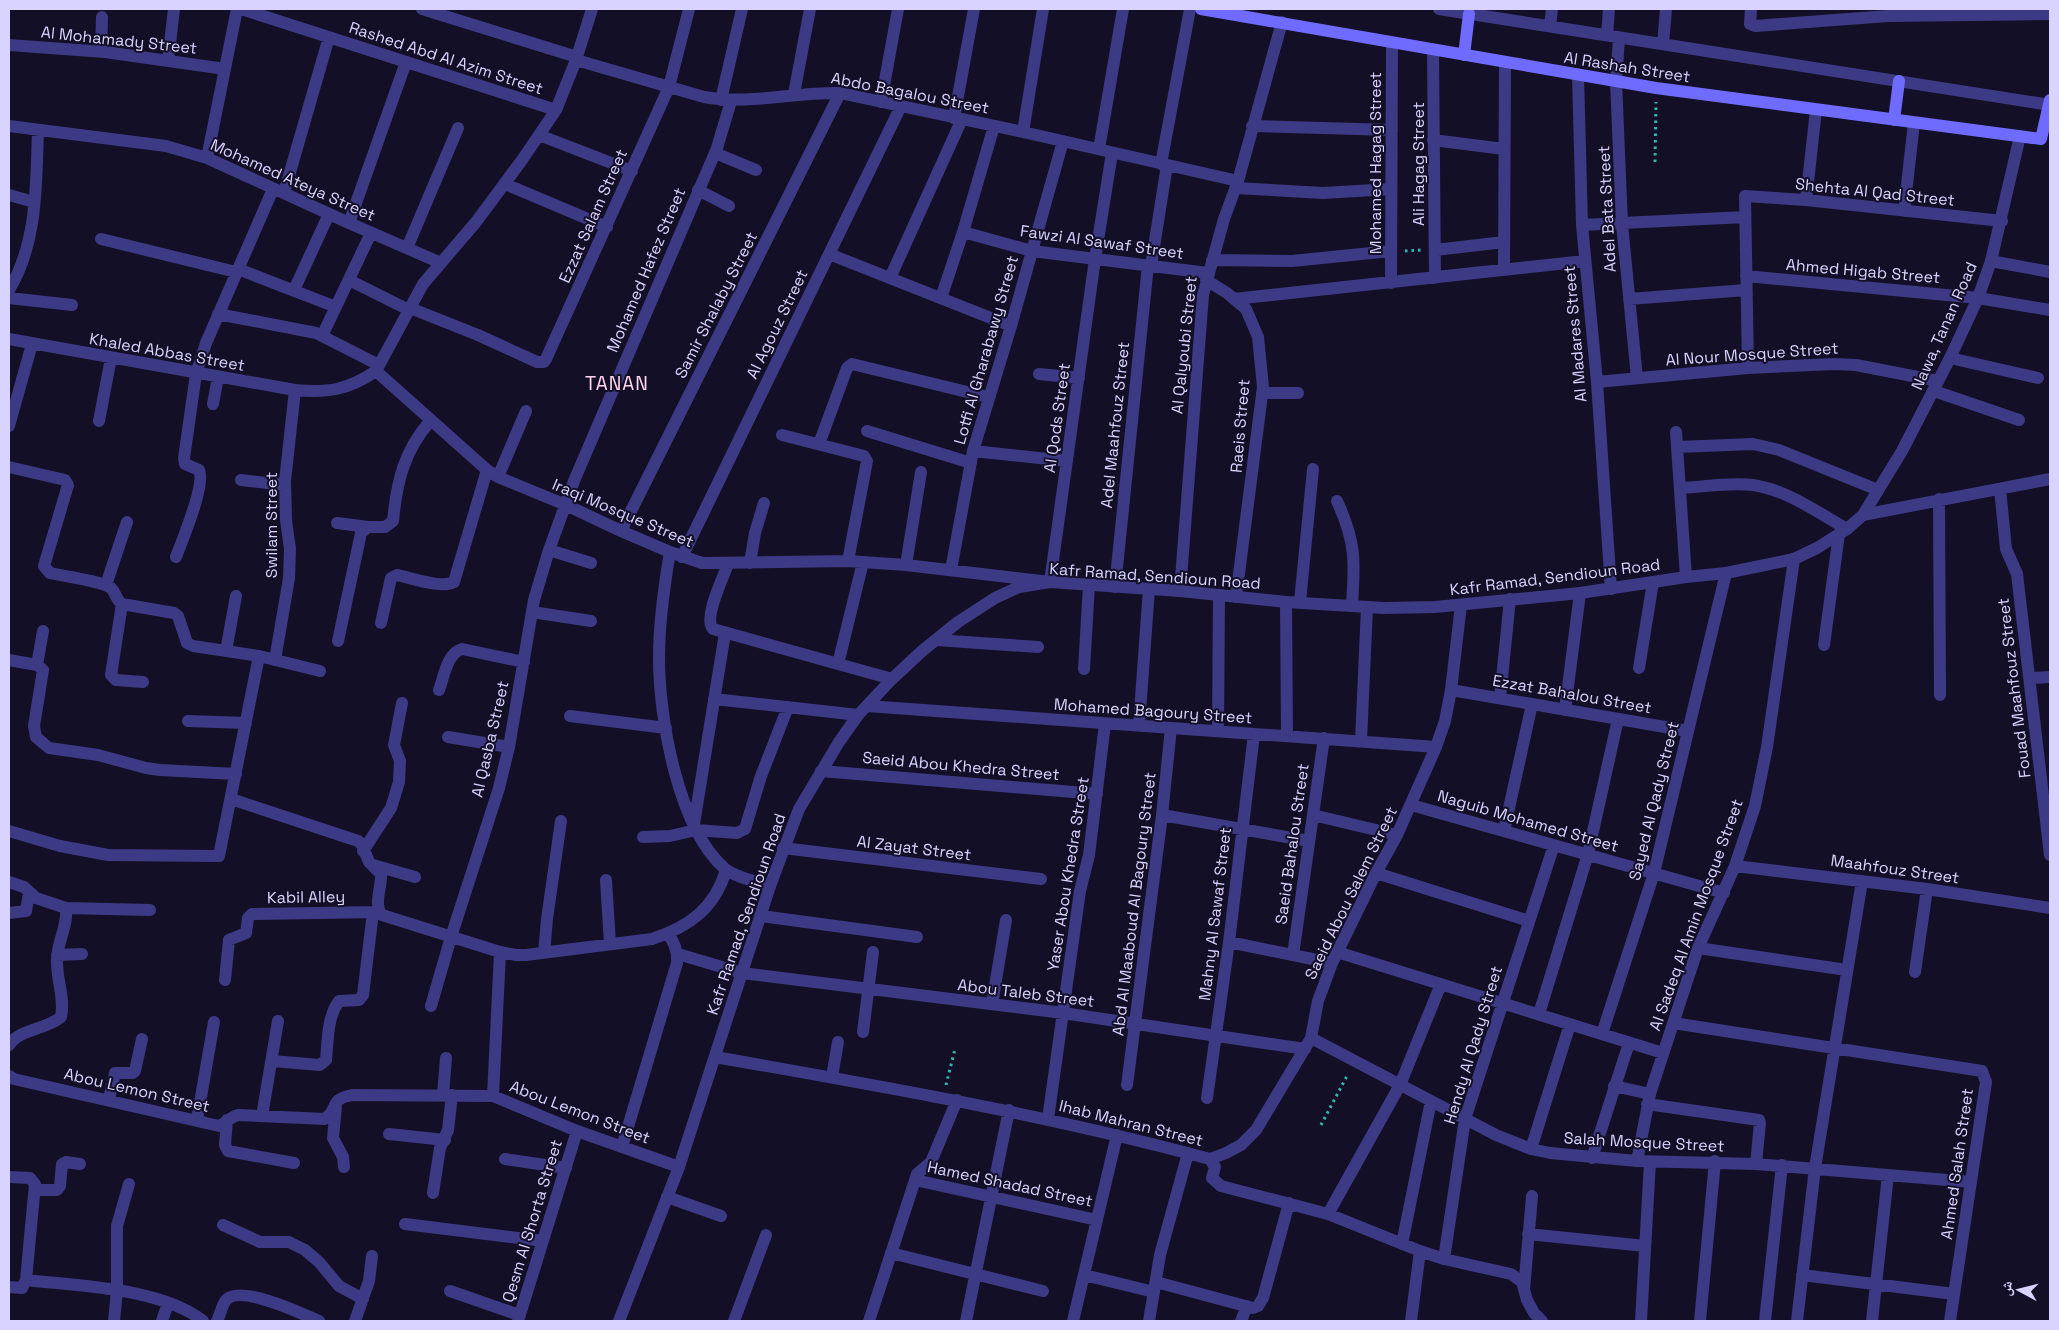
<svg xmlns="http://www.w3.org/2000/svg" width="2059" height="1330" viewBox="0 0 2059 1330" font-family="'Space Grotesk','Noto Naskh Arabic',sans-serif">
<rect width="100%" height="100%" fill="#130f26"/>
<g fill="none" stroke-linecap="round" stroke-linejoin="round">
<path stroke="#2fb8b0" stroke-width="3" stroke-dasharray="2.5 4" stroke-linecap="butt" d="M1655,162L1656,102
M1405,251L1422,250
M946,1085L955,1049
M1321,1125L1348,1074"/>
<path stroke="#3d3a85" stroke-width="12" d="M241,9L556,110
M422,9L577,57
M1439,9L2050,105
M1751,9L1750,24L1755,26L1888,16L2050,14
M1550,26L1552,9
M1607,35L1609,9
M1619,38L1616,81L1622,224L1637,378
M1663,44L1666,9
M9,45L105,52L225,69
M1433,50L1435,278
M101,52L102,17
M576,60L704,97C749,105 794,92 840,93L1023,132L1238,181
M168,61L174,9
M1578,76L1582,225L1597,382L1611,589
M794,94L810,9
M721,100L742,9
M881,102L898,9
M954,118L974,9
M9,126L166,146L207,158L349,223L441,263
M1252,126L1392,130
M1023,132L1043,9
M539,135L632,171
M1433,140L1504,149
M1099,149L1123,9
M715,153L756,170
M207,158L237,9
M1161,164L1190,9
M505,184L607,227
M1236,188L1323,193L1391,189
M698,190L729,206
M284,193L329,37
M9,195L34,202
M1806,200L1816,110
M1904,211L1914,123
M349,223L406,62
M1582,225L1745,217
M963,232L1032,251L1208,273
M101,239L236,272
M407,248L458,128
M1435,250L1504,242
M829,254L1011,326
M1212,260L1292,261L1391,251
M1991,261L2050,272
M1151,266L1167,165
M238,269L336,307
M1504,270L1505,63
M1746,276L1978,298L2050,310
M890,278L962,119
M349,280L409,310
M1206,280L1227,293L1246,309L1258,337L1263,387L1236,597
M1391,283L1392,43
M9,290C38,242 36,183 38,130
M294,290L329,214
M9,298L72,305
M941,298L963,232L994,126
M1234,299L1585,261
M1629,299L1746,290
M410,308L478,335L537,362H544L546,359L669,87L689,9
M218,314L316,333L379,365
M322,336L371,233
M9,339L295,390C328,393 348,390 376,371L423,284L476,222L522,160L556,110L576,60L592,9
M1950,358L2038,378
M1748,368L1745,196L1806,200L2002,221
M376,371L487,470L498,477L566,505L621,531L670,552L702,563L848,561L906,565L1050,582L1095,259L1112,153
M1039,374L1079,378
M1597,382L1748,368L1834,364L1856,365L1938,381
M1934,391L2019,420
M1262,393H1298
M213,404L218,377
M99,421L111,358
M9,426L32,344
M867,431L971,463
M1676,432L1686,577
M782,435L864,456L867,461L848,561
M819,444L847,368L852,364L988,397
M1677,447L1753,444L1779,450L1878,490
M973,451L1067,461
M9,467L65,480L68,485L44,566L50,573C63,576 102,581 111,588C116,593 116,600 122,604L174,613L178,616L187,643L193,646L259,656L320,671
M498,477L526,411
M241,480L285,485
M1680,488C1704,487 1729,482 1753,485C1787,490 1817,512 1847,529
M2000,489L2006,549L2017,574L2050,855
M1939,499L1940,695
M1337,501C1356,542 1355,562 1352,605
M1863,515L2050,479
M337,523L368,527
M621,531L840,93
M549,550L591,563
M670,552C664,587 659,623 659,658C659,718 678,827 724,868C736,878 756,881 770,886
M176,557C182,541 206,484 199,470L185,464L184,458L196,374L206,343L273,189
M682,557L901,106
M750,563L755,533L764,503
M728,564C723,578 703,618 713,629L892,679
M906,565L921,472
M951,570L973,451L1011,326L1063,141
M106,585L127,522
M1115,587L1148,265
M1180,591L1203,295L1224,219L1238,181L1282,22
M1286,602L1287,736
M1300,602L1313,469
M122,604L111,675L116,680L143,682
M532,612L591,621
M381,623L391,578L397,575C412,578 442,589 454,582L487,470
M936,640L1038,647
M338,641L361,533L368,527H385L393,521C397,480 404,451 431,420
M1824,645L1839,534
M226,651L236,596
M9,660L37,665L43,670L34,726L36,737L49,748L98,755L146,768L160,770L236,774
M275,660L289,578L290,549L286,520L285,481L295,390
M838,664L863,562
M37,665L43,631
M1639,668L1653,582
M1084,669L1089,585
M2030,678L2050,677
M439,690C444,677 447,653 462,649L524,662
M1451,690L1688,731
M1500,698L1510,599
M714,699L858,715
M867,706L1436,747
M1565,710L1580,593
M570,716L666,728
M188,721L246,723
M1139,725L1149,589
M1218,731L1219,595
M448,737L509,747
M1361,741L1367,607
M821,771L1097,794
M231,799L358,841L362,845L369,862L381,874C382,886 373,905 382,915L500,952L516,955H526L652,939C689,927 715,908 726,870
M1411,805L1724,893
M1162,815L1309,841
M1313,815L1397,835
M694,824L725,633
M9,831L60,846L108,855L219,856L259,656
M1504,831L1532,704
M643,837L670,836L696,830L737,833L745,829L761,776L788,707
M783,848L1041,879
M363,851L391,808L399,782L400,761L394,745L402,703
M373,865L415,877
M1735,866L1927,889L2050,908
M1376,873L1529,921
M606,880L610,944
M9,882L24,887L36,898L66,908C68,928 56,943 57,962C57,982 65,998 61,1017C46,1030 21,1028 9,1045
M66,908L150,910
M9,913L26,911L29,893
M761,916L917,937
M1229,942L1332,963
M1698,948L1847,970
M1337,952L1663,1053
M544,953L547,919L561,821
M678,954L742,973L1063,1013L1305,1049
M57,955L82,954
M1293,955L1324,738
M1915,972L1927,889
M225,980L229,940L246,933L248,918L252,914L380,912
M992,1004L1006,920
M431,1006L451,937L499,788L509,747L534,600L549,550L574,481L717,148L731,101
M1539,1014L1588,854L1618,719
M1673,1023L1982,1071L1986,1082L1950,1321
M863,1032L873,952
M1602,1034L1654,873L1726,573
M1311,1038L1496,1135L1531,1149L1550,1153L1637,1161L1756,1164L1971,1182
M715,1057C881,1086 1047,1115 1210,1159L1215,1167L1212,1178L1221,1186L1328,1214L1420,1251L1444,1259L1511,1274L1522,1282L1527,1300L1534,1313L1542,1321
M272,1061L320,1065L326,1060C328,1041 327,1017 339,1001L359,1000L363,995L373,912
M9,1076L14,1079L219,1126C226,1123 230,1117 238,1115L325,1119C340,1108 328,1100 352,1095L493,1096L577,1131L679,1167
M832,1077L838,1042
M1127,1085L1162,815L1171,728
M1614,1086L1650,1094
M443,1095L446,1058
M493,1096L500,952
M1207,1098L1229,942L1254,734
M109,1099L115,1073H133L135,1071L142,1039
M1647,1104L1759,1120L1760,1123L1756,1164
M336,1106L333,1138L343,1157L344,1167
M262,1116L278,1021
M1048,1119L1080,891L1089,855L1105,724
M197,1120L214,1022
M227,1120L225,1145L228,1151L294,1163
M389,1134L445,1140
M622,1147L677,963C678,952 675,943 668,934
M1531,1149L1570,1024
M1592,1158L1629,1043
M505,1159L566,1168
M1210,1159L1226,1153L1241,1145L1256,1130L1311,1038L1318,1001L1332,963L1376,873L1397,835L1436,747L1445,721L1451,690L1461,605
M1637,1161L1650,1094L1687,981L1698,948L1735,866L1755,806L1767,747L1794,559
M9,1177L30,1178L35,1184L26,1280L22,1288L9,1287
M915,1180L1097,1220
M35,1190H57L60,1186L62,1164L66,1162L80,1164
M433,1193L440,1148L448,1130L452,1095
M667,1197L721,1216
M1328,1214L1400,1085L1441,984
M405,1224L543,1241
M223,1225L260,1242H289L305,1250L319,1262L339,1286L363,1299
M1528,1234L1645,1246
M1402,1244L1431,1101
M891,1253L1043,1291
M1444,1259L1465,1119L1554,845
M1084,1275L1154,1292
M1802,1275L1954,1294
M26,1280C78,1286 162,1288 203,1321
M1156,1282L1253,1308L1258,1306L1263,1298L1289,1203
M1524,1290L1532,1196
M450,1291L519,1315
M114,1321L117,1291V1226L129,1184
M162,1321L168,1303
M217,1321C220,1315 222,1305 226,1300C240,1284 303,1314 319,1321
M355,1321L369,1281L372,1256
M518,1321L577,1131
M734,1321L766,1235
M869,1321L917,1174L931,1162L957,1100
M966,1321L1009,1110
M1073,1321L1117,1135
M1149,1321L1160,1255L1188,1153
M1241,1321L1247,1306
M1411,1321L1420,1251
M1641,1321L1650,1162
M1700,1321L1715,1161
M1765,1321L1782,1165
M1797,1321L1815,1168L1862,881
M1872,1321L1888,1175"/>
<path stroke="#3d3a85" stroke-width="12" d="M619,1321L679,1167L770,886L799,809L839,742L858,715L892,679L922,651L958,622L995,598L1019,587L1050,582L1180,591L1286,602L1384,608L1435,607L1580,593L1686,577L1726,573L1794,559L1817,548L1847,529L1863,515L1902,451L1950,358L1978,298L1991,261L2020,136"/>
<path stroke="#6f6bff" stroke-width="12" d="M1201,9L1656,88L2041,139L2050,100
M1464,55L1469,14
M1894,120L1899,81"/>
</g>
<g text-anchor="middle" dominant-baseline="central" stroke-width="4" stroke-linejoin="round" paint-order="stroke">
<g font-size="16" fill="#d9d4ff" stroke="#130f26">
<text transform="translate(119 40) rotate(6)">Al Mohamady Street</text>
<text transform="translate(446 58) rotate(18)">Rashed Abd Al Azim Street</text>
<text transform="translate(1627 67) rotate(9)">Al Rashah Street</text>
<text transform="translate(910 93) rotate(11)">Abdo Bagalou Street</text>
<text transform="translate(1375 163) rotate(-90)">Mohamed Hagag Street</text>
<text transform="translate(1418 164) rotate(-90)">Ali Hagag Street</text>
<text transform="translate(293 180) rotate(24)">Mohamed Ateya Street</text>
<text transform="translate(1875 192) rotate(6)">Shehta Al Qad Street</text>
<text transform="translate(1607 209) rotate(-93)">Adel Bata Street</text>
<text transform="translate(593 216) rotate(-66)">Ezzat Salam Street</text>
<text transform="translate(1102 242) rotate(8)">Fawzi Al Sawaf Street</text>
<text transform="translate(646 270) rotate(-67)">Mohamed Hafez Street</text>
<text transform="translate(1863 271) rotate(5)">Ahmed Higab Street</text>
<text transform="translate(716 305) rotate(-63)">Samir Shalaby Street</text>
<text transform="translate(777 324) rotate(-64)">Al Agouz Street</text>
<text transform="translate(1944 326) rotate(-66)">Nawa, Tanan Road</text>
<text transform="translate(1575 334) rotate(-95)">Al Madares Street</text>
<text transform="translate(1184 345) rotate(-84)">Al Qalyoubi Street</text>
<text transform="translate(986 350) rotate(-74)">Lotfi Al Gharabawy Street</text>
<text transform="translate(167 352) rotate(10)">Khaled Abbas Street</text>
<text transform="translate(1752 354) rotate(-4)">Al Nour Mosque Street</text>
<text transform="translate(1057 418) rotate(-82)">Al Qods Street</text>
<text transform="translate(1115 425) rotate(-84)">Adel Maahfouz Street</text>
<text transform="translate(1240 426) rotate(-85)">Raeis Street</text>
<text transform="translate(623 513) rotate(23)">Iraqi Mosque Street</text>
<text transform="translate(271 525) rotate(-90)">Swilam Street</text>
<text transform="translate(1155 576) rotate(4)">Kafr Ramad, Sendioun Road</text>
<text transform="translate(1555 577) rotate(-7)">Kafr Ramad, Sendioun Road</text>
<text transform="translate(2014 688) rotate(-97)">Fouad Maahfouz Street</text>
<text transform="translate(1572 694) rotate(10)">Ezzat Bahalou Street</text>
<text transform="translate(1153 711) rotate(4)">Mohamed Bagoury Street</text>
<text transform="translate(490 739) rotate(-77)">Al Qasba Street</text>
<text transform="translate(961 766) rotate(5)">Saeid Abou Khedra Street</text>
<text transform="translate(1654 801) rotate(-76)">Sayed Al Qady Street</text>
<text transform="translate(1528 821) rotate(16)">Naguib Mohamed Street</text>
<text transform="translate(1292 844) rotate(-82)">Saeid Bahalou Street</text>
<text transform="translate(914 848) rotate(7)">Al Zayat Street</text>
<text transform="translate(1895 869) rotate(8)">Maahfouz Street</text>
<text transform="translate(1068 874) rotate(-81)">Yaser Abou Khedra Street</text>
<text transform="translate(1351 893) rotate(-64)">Saeid Abou Salem Street</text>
<text transform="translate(306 897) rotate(-1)">Kabil Alley</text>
<text transform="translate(1134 904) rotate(-83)">Abd Al Maaboud Al Bagoury Street</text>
<text transform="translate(746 914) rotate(-71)">Kafr Ramad, Sendioun Road</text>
<text transform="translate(1215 914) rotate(-83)">Mahny Al Sawaf Street</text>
<text transform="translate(1696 915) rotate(-70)">Al Sadeq Al Amin Mosque Street</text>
<text transform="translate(1026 993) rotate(7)">Abou Taleb Street</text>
<text transform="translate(1473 1045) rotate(-73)">Hendy Al Qady Street</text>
<text transform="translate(137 1090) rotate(13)">Abou Lemon Street</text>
<text transform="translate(580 1112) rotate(21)">Abou Lemon Street</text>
<text transform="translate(1131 1123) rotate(14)">Ihab Mahran Street</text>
<text transform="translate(1644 1142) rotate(3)">Salah Mosque Street</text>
<text transform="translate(1957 1164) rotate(-82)">Ahmed Salah Street</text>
<text transform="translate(1010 1184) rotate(12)">Hamed Shadad Street</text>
<text transform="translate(532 1221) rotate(-73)">Qesm Al Shorta Street</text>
</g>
<g font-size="19" letter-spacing="1" fill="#ffd6f0" stroke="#130f26">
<text x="617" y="383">TANAN</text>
</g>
</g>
<rect width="2059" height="1330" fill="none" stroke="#d9d4ff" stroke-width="20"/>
<g transform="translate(2019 1290) rotate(277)" stroke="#130f26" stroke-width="4" paint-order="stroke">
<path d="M0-4L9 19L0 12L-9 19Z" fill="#d9d4ff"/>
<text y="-8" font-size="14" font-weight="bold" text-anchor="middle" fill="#d9d4ff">ش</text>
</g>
</svg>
